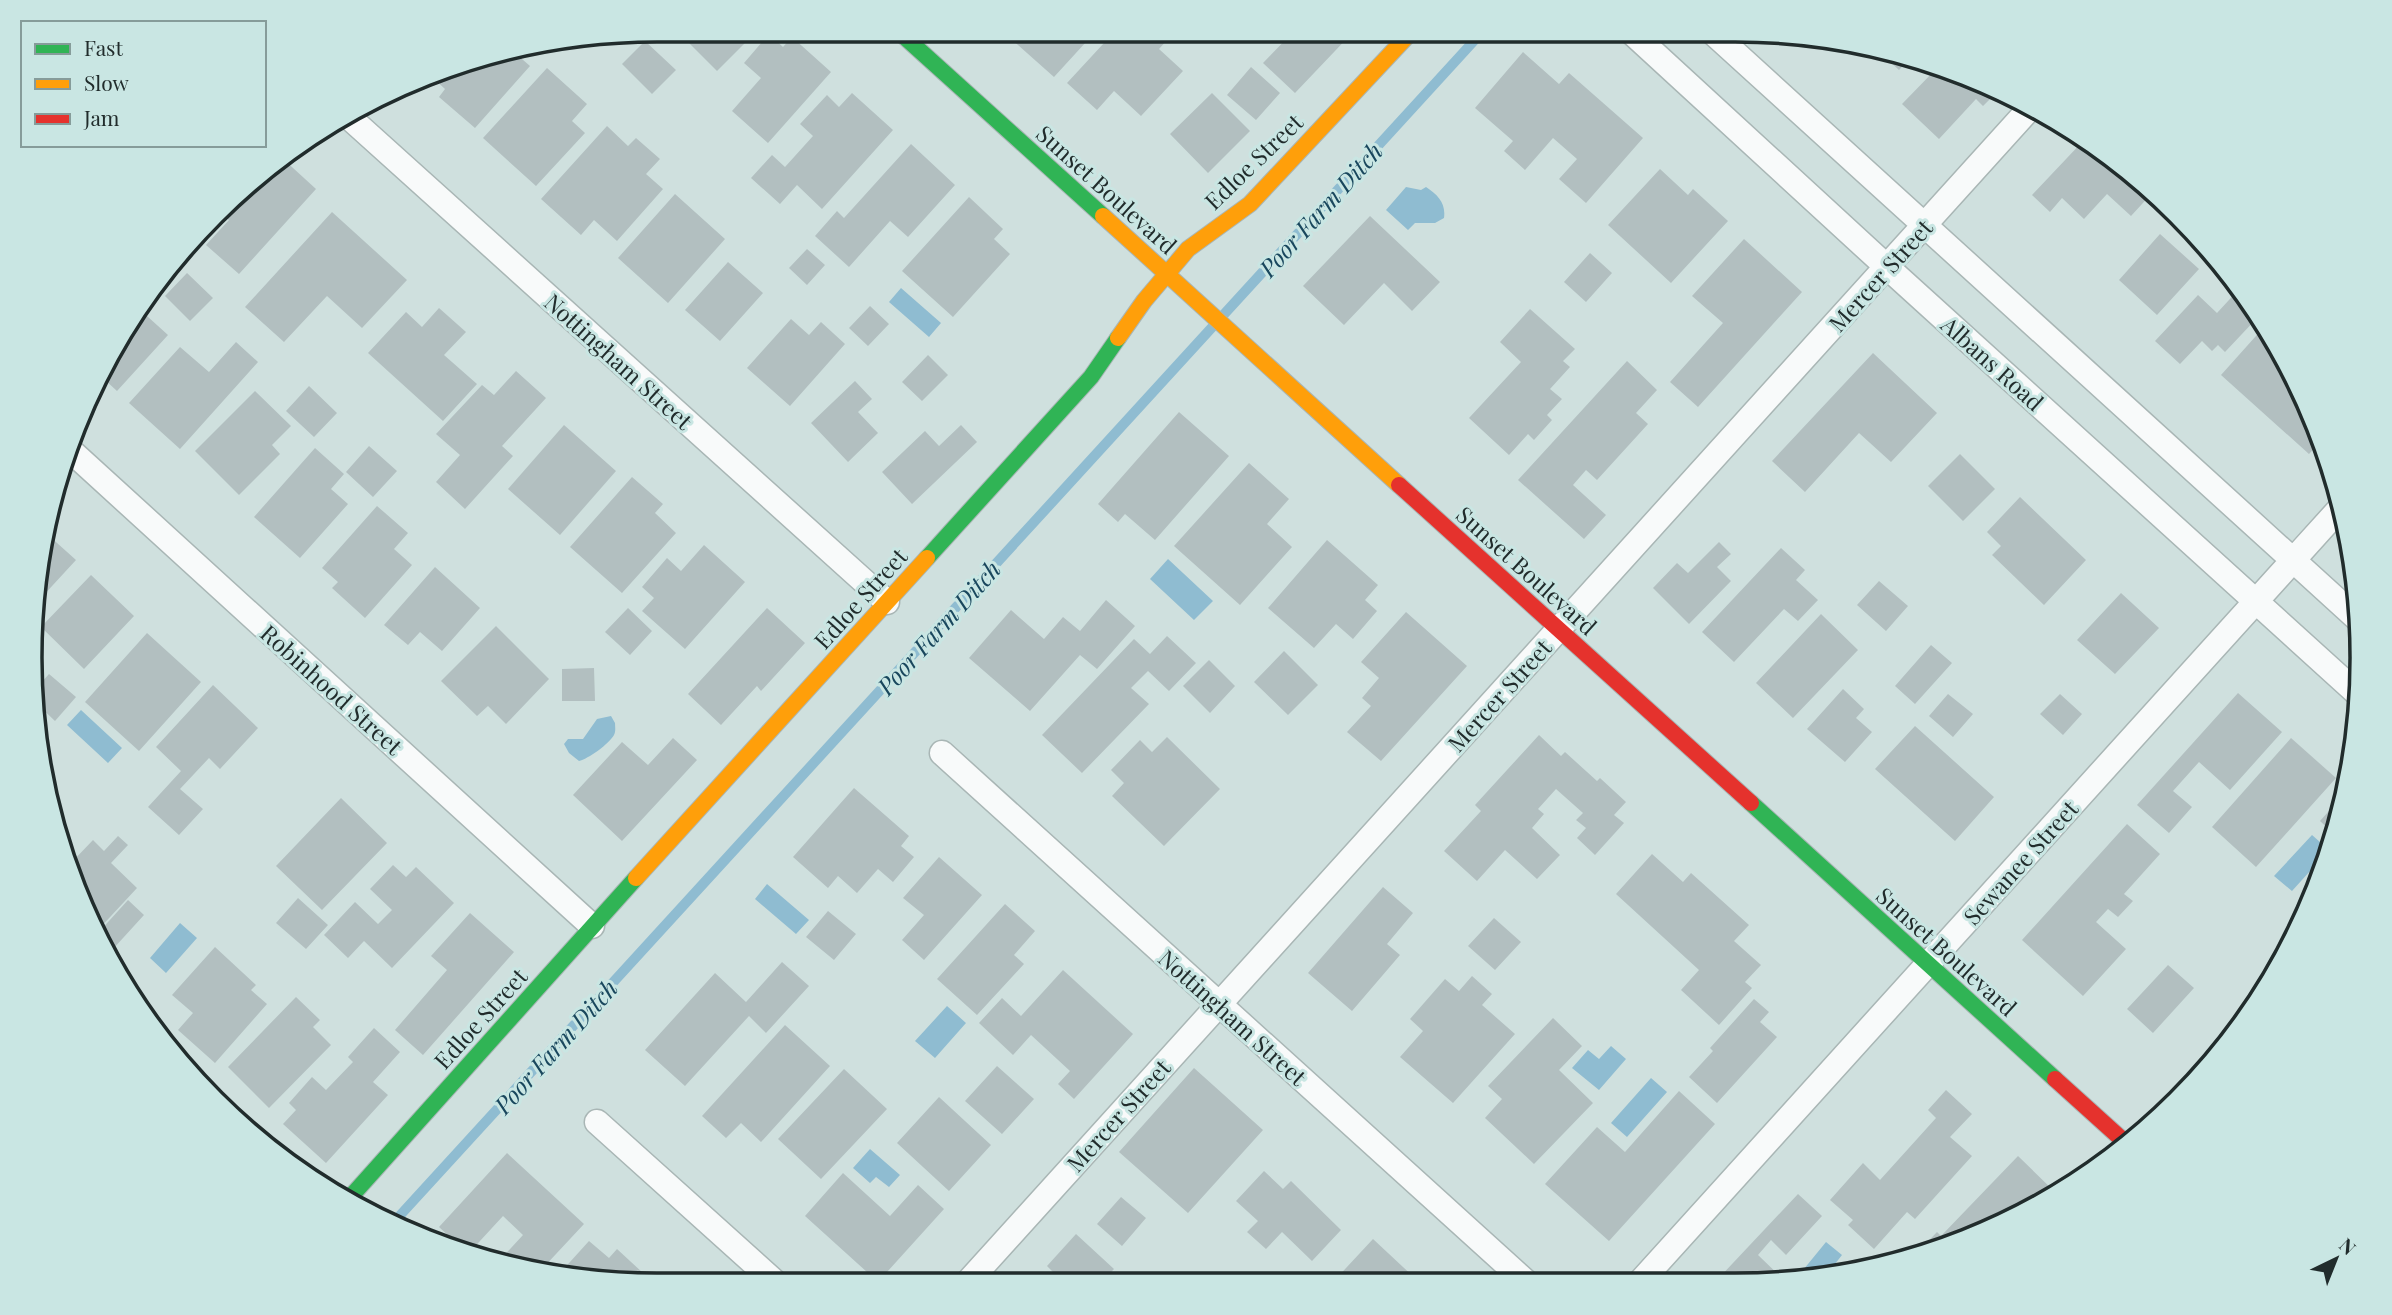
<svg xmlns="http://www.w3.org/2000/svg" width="2392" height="1315" viewBox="0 0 2392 1315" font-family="'Playfair Display',serif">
<rect width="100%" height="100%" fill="#cfe0de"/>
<path fill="#8fbcd1" d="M1406,187L1421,190L1426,187C1438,195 1446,203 1444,218L1435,223H1415L1408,230L1386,210Z
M901,288L941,323L929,337L889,302Z
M1168,559L1213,601L1194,620L1150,579Z
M81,710L122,748L108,763L67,725Z
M611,716L615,723C615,727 616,731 614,735C609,744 588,759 579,761L569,753L564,744L568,739H583L597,719Z
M2312,835L2329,850L2292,891L2274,876Z
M767,884L809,920L796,934L755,899Z
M180,923L197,938L166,973L150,958Z
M947,1006L966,1023L935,1058L915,1041Z
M1611,1046L1626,1059L1599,1090L1572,1068L1588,1050L1599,1059Z
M1651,1078L1667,1092L1627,1137L1611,1123Z
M870,1149L900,1175L889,1187L876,1177L870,1183L853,1168Z
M1826,1242L1842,1255L1824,1278L1805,1280L1799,1275Z"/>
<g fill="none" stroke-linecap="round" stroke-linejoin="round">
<path stroke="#8fbcd1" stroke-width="10" d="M393,1223L1483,31"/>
</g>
<path fill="#b2bfc0" d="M676,30H758L717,71Z
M1013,30H1097L1054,77L1008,36Z
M1116,30H1176L1159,49L1183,71L1141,116L1114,91L1097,110L1067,83Z
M1294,31H1354L1295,93L1263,63Z
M769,34L783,47L792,37L831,72L768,143L732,111L761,78L744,63Z
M645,41L676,70L652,94L622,64Z
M1874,47L1897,51L1911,57L1899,70Z
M1523,52L1559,84L1569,73L1643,138L1586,203L1559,179L1577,159L1553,138L1525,170L1504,151L1513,141L1475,108Z
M515,53L530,66L475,128L439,97L445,89L431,76L456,63Z
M1251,67L1280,93L1256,120L1227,95Z
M547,68L587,104L572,121L585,133L536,186L483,138Z
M1937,68L1997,92L1983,106L1976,99L1939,139L1902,104Z
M852,93L893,130L822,209L797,185L780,204L751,178L772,155L785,167L813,136L800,124L827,95L839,107Z
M1212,93L1250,131L1208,173L1170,134Z
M607,126L628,146L636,138L660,159L646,174L663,189L617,241L594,220L581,235L541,199Z
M2084,140L2143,181L2153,192L2131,216L2107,194L2084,219L2062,198L2050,212L2032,195Z
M911,144L955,185L908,237L890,221L849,267L815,236L837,211L844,218Z
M281,157L316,189L239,274L206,245L229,220L223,215L276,159Z
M1660,169L1688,195L1693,189L1728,221L1671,283L1608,225Z
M675,194L725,239L668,303L618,258Z
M969,197L1003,229L994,239L1010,254L953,317L902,271Z
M332,212L407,280L362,328L327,296L284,342L245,307Z
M1370,216L1440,282L1412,311L1384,283L1344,325L1303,286Z
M2160,234L2199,269L2157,315L2119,280Z
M1744,239L1802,292L1698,407L1670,382L1723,323L1692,296Z
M807,249L825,265L807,285L789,268Z
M1590,253L1612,273L1586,302L1564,282Z
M728,262L763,293L720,341L685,310Z
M187,273L213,298L190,321L165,296Z
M2240,288L2258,317L2225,352L2218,345L2212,351L2202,341L2180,364L2155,341L2198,295L2217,313Z
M870,306L889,324L868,346L849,328Z
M137,307L168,335L117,391L104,379Z
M439,308L466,332L444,355L477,384L443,421L368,353L406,312L422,327Z
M1530,309L1575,349L1563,361L1570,367L1550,389L1562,399L1547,415L1552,420L1534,440L1528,434L1509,455L1469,418L1521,362L1500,342Z
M791,319L809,335L821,322L845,344L790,406L747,368Z
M2264,327L2298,380L2321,441L2309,454L2221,375Z
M236,342L258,362L180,449L129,403L180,347L209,372Z
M1873,353L1937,413L1891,462L1859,433L1805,492L1772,461Z
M928,355L948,375L922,401L902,382Z
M1627,361L1657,390L1636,413L1648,424L1597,480L1586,470L1573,485L1606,515L1584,539L1518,480Z
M516,371L546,398L502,446L513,456L465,509L436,482L460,455L436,434L482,385L494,395Z
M855,381L872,399L858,412L878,433L848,462L811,423Z
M309,386L337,413L314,437L286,411Z
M255,391L291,426L272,445L280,454L239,495L195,451Z
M1179,412L1229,456L1155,540L1125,514L1118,522L1098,504Z
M564,425L616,471L560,535L508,489Z
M961,425L977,442L912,504L882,472L925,431L939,446Z
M369,446L397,471L373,497L346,472Z
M315,448L344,474L331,489L348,504L300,558L254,517Z
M1960,454L1995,489L1963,521L1928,486Z
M1249,463L1289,499L1267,524L1292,547L1240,605L1174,546Z
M632,477L663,504L655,513L676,533L622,593L570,547Z
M2020,497L2086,560L2044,605L1992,555L2001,546L1987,532Z
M377,506L408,533L394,549L412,565L365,618L332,588L338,582L322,568Z
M47,534L76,560L41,598Z
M1327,540L1378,585L1365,600L1377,611L1353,639L1336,624L1314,648L1268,608Z
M1719,542L1731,554L1717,567L1731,581L1689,624L1653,588L1677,563L1688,573Z
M704,545L745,582L685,649L642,611L654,598L642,587L667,558L681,571Z
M1781,548L1805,570L1796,580L1818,600L1798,621L1784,609L1734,662L1702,632Z
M435,567L480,608L442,651L420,632L408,645L384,625Z
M91,575L134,616L84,669L41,627Z
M1879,581L1908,606L1886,631L1857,605Z
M2121,593L2159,628L2115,674L2077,640Z
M1106,600L1135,626L1097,669L1080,655L1030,711L969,658L1011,610L1044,639L1063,617L1080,631Z
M628,608L652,631L630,655L605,632Z
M767,608L805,643L761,691L757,686L721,725L688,694Z
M1406,612L1467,666L1381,761L1347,732L1371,706L1362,698L1379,678L1361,662Z
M1821,614L1858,650L1793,718L1756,683Z
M496,626L549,679L506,724L488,706L477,716L441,681Z
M147,633L201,682L139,751L85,702Z
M1167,636L1196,663L1169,691L1148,671L1131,688L1149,704L1082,773L1042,735L1134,639L1150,654Z
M1931,645L1952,663L1915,704L1895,686Z
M1284,651L1318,685L1288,715L1254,682Z
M1209,660L1235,686L1210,713L1183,686Z
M594,668L595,701H562V669Z
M49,674L76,697L55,721L31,698L32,693Z
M213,685L258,728L220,769L209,758L180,789L203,809L179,835L148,807L181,771L156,747Z
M1843,689L1864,709L1856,718L1872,732L1845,762L1807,729Z
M2238,693L2282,732L2230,790L2199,762L2173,791L2192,807L2169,833L2137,805Z
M1948,694L1973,714L1953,737L1929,716Z
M2060,694L2082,714L2063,735L2040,714Z
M1915,726L1994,797L1955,841L1875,769Z
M1539,735L1561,756L1565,752L1597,781L1600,778L1626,802L1614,815L1624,823L1595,855L1577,838L1586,828L1576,820L1583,813L1556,789L1538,809L1544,814L1532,828L1560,855L1537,879L1505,850L1477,881L1444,851L1481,811L1475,805Z
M1167,737L1220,789L1164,846L1112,796L1124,783L1111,770L1140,740L1152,752Z
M673,738L697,760L622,841L573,795L622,742L648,765Z
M2291,738L2336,778L2256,867L2212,827Z
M854,788L909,836L901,846L914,857L893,882L878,869L857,893L838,876L828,888L793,857Z
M2344,794L2335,835L2320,821Z
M341,798L387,843L322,910L276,866Z
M2127,824L2160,854L2124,894L2133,901L2118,917L2108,909L2096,922L2126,949L2083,996L2022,940Z
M118,836L128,845L111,863L137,888L98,930L77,897L70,864L93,840L104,851Z
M1652,854L1683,882L1691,873L1749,925L1734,941L1761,965L1745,982L1752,988L1719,1025L1681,990L1699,970L1616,894Z
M939,857L982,895L924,960L902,940L924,915L903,898Z
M393,865L406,877L416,867L454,903L392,968L364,941L348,958L324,935L355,902L378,924L392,910L370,889Z
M1383,887L1413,913L1387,944L1400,955L1352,1011L1308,973Z
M298,898L328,925L306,949L276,923Z
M128,900L144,915L113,949L99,932Z
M1005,904L1035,931L1014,955L1024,964L977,1015L937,979Z
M828,911L856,934L834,960L806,937Z
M2304,912H2305L2291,943L2283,936Z
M470,913L514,952L423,1055L395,1030L447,970L431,956Z
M1494,918L1521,942L1495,970L1468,946Z
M215,947L256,985L251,990L267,1004L215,1063L178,1030L193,1013L172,995Z
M782,962L809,986L766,1033L749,1016L685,1086L645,1050L715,973L746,1002Z
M2168,965L2194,988L2153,1033L2127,1009Z
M1063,970L1133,1034L1074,1099L1058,1084L1070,1071L1031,1035L1013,1055L979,1023L1002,998L1021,1016Z
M1472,976L1492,994L1482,1005L1515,1034L1453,1103L1400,1057L1423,1031L1410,1019L1445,979L1459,991Z
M296,997L320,1020L313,1027L331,1045L269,1108L228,1067Z
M1754,999L1769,1012L1760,1022L1777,1037L1717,1103L1689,1077L1713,1051L1710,1048Z
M1553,1018L1582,1046L1559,1070L1593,1103L1534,1164L1485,1118L1502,1099L1488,1086Z
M785,1025L830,1066L761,1142L741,1123L726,1138L702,1116Z
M374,1028L400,1052L373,1082L388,1095L326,1163L283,1124L296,1110L289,1103L312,1077L326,1090L353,1062L348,1057Z
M997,1066L1034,1099L1002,1134L965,1101Z
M1194,1068L1263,1130L1188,1213L1119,1152Z
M844,1069L887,1109L821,1179L778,1139Z
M1946,1090L1972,1114L1950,1137L1972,1156L1915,1219L1907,1212L1874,1249L1848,1225L1853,1220L1830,1200L1863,1163L1880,1180L1936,1118L1928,1110Z
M1679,1091L1715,1124L1609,1241L1545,1184L1597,1127L1625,1152Z
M939,1097L991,1145L949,1191L897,1143Z
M507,1153L584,1224L542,1269L499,1261L523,1235L503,1216L468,1254L439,1227Z
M2018,1156L2056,1193L1937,1252L1913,1257L1937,1232L1941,1236Z
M1264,1171L1283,1189L1291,1181L1341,1230L1312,1261L1282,1232L1266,1249L1247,1232L1258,1221L1236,1201Z
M843,1173L890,1216L918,1185L944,1209L878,1282L805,1216Z
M1798,1194L1822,1216L1786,1255L1771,1240L1758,1255L1784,1280H1717Z
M1121,1197L1146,1218L1122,1246L1097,1224Z
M1076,1234L1114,1269L1102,1282H1063L1047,1266Z
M1373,1239L1418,1281L1333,1282Z
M589,1241L609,1258L617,1249L643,1273L633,1284H617L560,1273Z"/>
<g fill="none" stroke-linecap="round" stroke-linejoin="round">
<defs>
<path id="street" d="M1630,31L1887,267L2358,694
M1711,31L2361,622
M351,119L887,602
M71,451L592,926
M942,753L1525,1281
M597,1122L776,1283
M1641,1281L2343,505
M967,1283L2031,107"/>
<path id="fast" d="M897,30L1103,216
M927,558L1091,377L1118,338
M1751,803L2055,1079
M346,1202L636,878"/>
<path id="slow" d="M1103,216L1399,485
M1118,338L1144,301L1188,249L1250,204L1412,31
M636,878L927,558"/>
<path id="jam" d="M1399,485L1751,803
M2055,1079L2127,1144"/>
</defs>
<use href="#street" stroke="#a9b6b5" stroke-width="27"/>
<use href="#fast" stroke="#a9b6b5" stroke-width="18"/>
<use href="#slow" stroke="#a9b6b5" stroke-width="18"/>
<use href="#jam" stroke="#a9b6b5" stroke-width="18"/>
<use href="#street" stroke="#f8fafa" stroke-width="24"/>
<use href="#fast" stroke="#30b455" stroke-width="16"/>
<use href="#slow" stroke="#ff9f0a" stroke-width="16"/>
<use href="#jam" stroke="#e5322d" stroke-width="16"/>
</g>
<g text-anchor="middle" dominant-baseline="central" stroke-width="6" stroke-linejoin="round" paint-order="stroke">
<g font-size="23" fill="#212c2c" stroke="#c9e6e3">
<text transform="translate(1253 161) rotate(-44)">Edloe Street</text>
<text transform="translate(1107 189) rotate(42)">Sunset Boulevard</text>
<text transform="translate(1880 275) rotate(-48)">Mercer Street</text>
<text transform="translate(619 361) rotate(42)">Nottingham Street</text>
<text transform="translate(1993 363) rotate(42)">Albans Road</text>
<text transform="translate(1527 570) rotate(42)">Sunset Boulevard</text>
<text transform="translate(860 598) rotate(-48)">Edloe Street</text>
<text transform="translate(332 689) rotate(42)">Robinhood Street</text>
<text transform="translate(1499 695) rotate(-48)">Mercer Street</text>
<text transform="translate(2020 862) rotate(-48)">Sewanee Street</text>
<text transform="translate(1947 951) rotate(42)">Sunset Boulevard</text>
<text transform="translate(1233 1017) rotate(42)">Nottingham Street</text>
<text transform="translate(480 1018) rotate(-48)">Edloe Street</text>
<text transform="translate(1118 1115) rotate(-48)">Mercer Street</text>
</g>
<g font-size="24" font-style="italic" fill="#19475d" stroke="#c9e6e3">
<text transform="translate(1320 209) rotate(-48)">Poor Farm Ditch</text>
<text transform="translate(938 627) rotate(-48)">Poor Farm Ditch</text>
<text transform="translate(555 1046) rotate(-48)">Poor Farm Ditch</text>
</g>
</g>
<path d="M0 0H2392V1315H0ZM657 42H1735A615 615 0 0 1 2350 657V658A615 615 0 0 1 1735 1273H657A615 615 0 0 1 42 658V657A615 615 0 0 1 657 42Z" fill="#c9e6e3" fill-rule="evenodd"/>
<path fill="none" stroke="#212c2c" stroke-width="3.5" d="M657 42H1735A615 615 0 0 1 2350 657V658A615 615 0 0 1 1735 1273H657A615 615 0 0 1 42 658V657A615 615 0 0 1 657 42Z"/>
<rect x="21" y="21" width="245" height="126" fill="#c9e6e3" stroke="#869c9a" stroke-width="2"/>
<rect x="35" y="44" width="35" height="10" fill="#30b455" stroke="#869c9a" stroke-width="2"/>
<text x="84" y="56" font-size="21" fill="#212c2c">Fast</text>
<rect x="35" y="79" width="35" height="10" fill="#ff9f0a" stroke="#869c9a" stroke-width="2"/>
<text x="84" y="91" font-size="21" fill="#212c2c">Slow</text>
<rect x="35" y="114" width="35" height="10" fill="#e5322d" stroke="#869c9a" stroke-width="2"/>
<text x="84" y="126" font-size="21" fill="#212c2c">Jam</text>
<g transform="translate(2336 1259) rotate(43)" stroke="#c9e6e3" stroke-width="5" paint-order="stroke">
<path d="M0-5L12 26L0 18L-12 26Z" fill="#212c2c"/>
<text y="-10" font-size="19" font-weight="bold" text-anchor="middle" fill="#212c2c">N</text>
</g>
</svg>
